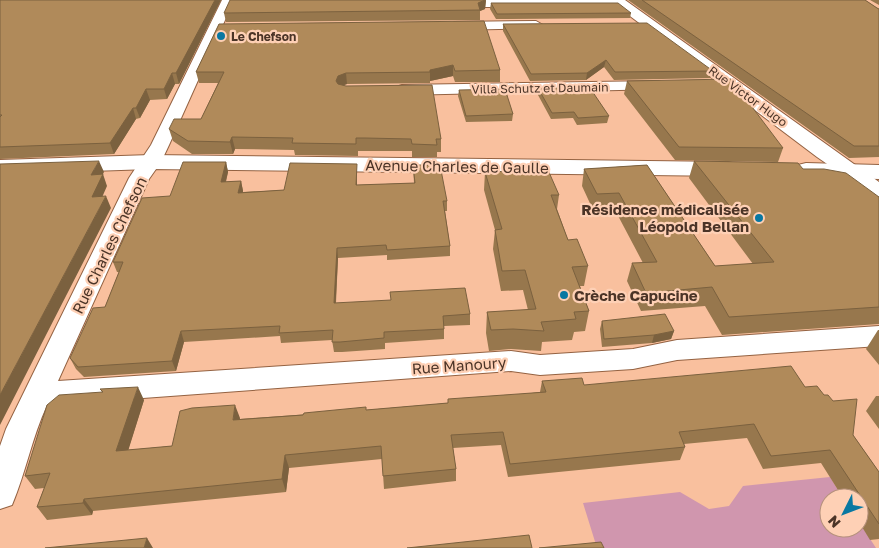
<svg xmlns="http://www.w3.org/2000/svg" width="879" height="548" viewBox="0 0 879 548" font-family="'Golos Text',sans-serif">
<rect width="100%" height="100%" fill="#f9c09e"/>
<path fill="#d096ae" d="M830,477L843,498H829V528H859V522L876,548H597L583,503L680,492L709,509L729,506L743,486Z"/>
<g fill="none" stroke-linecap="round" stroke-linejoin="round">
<defs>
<path id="street" d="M222,0H234L169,145L161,162L149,179L58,381L511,351L540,355L633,349L677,340L879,326V346L677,360L633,369L540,375L511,371L47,405C32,437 26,472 12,505L0,509V446L6,429L129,178L151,145Z
M458,0H625L879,182V197L872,195L817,157L618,7H461L455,3Z
M536,21L543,25L541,28L454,30L447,26L454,22Z
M658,81L664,83L666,86L664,89L402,95L396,93L394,90L396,87L402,85Z"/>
<path id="secondary" d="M151,155L728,162L736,164L739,169L736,174L728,176L151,169L0,174V160Z
M806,163L879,165V179L806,177L798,175L795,170L798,165Z"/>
</defs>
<use href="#street" stroke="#946242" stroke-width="2"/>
<use href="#secondary" stroke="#946242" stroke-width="2"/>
<use href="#street" fill="#fff" fill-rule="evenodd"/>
<use href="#secondary" fill="#fff" fill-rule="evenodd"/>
</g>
<path fill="#97774d" d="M0,0H221L179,84H175L167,99L150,100L140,118L136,119L114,154L0,159Z
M486,0L485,9L480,11V20L226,22L224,13Z
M628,0H865L877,8L879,9V157L849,158Z
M870,0H879V5Z
M491,3L631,13L630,18L496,19L490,9Z
M219,24L500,70V82H455L453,76L430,81V83L347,84L343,85L441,139V152H437V157H412V151H358V156L295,155L294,150L235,149L233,154H192L173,141L169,129L201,119L218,83H199L196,72Z
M503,24L713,71L710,78L614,80L604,67L586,80L530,81L503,31Z
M627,81L783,148L778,162L675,160L624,94Z
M538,88L609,116L607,123L577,125L573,118L551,119L538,95Z
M459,90L513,114L512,121L466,122L458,96Z
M694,161L803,169L879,197V324L722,335L705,306L641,311L627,281L632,263H643L615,210L594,212L582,186L584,169L647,165L715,266L753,264L689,178Z
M226,162L228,172L226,182L241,181L243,191V192L284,190L357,174V185L414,183L413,165L447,201V211H445L450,246V256L387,260V255L338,258L336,303L470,314V325L444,326V339L385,343V349L342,352H334L332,340L281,343L280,336L184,342L176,371L84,377L76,369L70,358L105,307L119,272H117L113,262L170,196Z
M485,172L559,195L557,209L568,240L588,266L584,286H580L589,311L585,331L574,332L572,340L542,342L541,351L511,349L489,351L486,333L487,312L528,310L523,290L501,291L493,249L495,230L484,190Z
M602,321L674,331L671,339L652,343L602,347L600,329Z
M878,330H879V365L866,349Z
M542,381L584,385L805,387L853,435L879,472V539L870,540L859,522V498H843L821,463L763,469L747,438L684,444L685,447L680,460L508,477L501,445L453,448L456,469V481L384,489L382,459L289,468L286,492L93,511L92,515L47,520L37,507L44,488L35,489L25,476L102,392L100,389L144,400L128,450L172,446L240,418V419L366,410L448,403L540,392Z
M876,396H879V429L866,411Z"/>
<path fill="#7b613f" d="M215,0H221L179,84L176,73Z
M486,0L485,9L480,11L478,3Z
M606,60L604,67L586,80L587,73Z
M453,65V76L430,81V70Z
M172,73L175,84L167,99L164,89Z
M346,73L347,84L339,87L336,81L338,76Z
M146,89L150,100L140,118L136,108Z
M133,108L136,119L114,154L110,143Z
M232,137L235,149L233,154L230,142Z
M99,161L104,172L103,174L107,186L97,209L92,197L91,175Z
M226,162L228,172L223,192L221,182Z
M357,164V195L356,185Z
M241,181L243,191L240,202L238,193Z
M106,196L111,208L0,425V395Z
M337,248L338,258L335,314L334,303Z
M181,331L184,342L176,371L172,361Z
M674,331L671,339L652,343L654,335Z
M138,387L144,400L124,464L116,451Z
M235,405L240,418L237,433L233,420Z
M285,455L289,468L286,492L282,479Z
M84,499L93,511L92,515L83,503Z
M147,538L153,548H144Z"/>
<path fill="#b08a5a" stroke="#7b613f" d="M0,0H215L176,73H172L164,89H146L136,108H133L110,143L0,147V117L2,115H0Z
M230,0H485L478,3L480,10L224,13Z
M642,0H865L877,8L879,9V146H854Z
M491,3H618L631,13L497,14Z
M484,21L500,70L455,71L453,65L430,70V72L346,73L338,76L336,81L338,84L346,86L432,85L441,139H436L437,145L412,144L411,139L365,138H356V144L292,143L293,138L232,137L230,142L188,141L169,129L174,119H201L224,72H196L219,24Z
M647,23L713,71L615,72L606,60L587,73L531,74L503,24Z
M731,79L783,148L679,147L627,81Z
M538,88H590L609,116L578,118L574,112L552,113Z
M505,89L513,114L466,116L459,90Z
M99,161L91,175L103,174L92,197L106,196L0,395V164Z
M694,161L798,163L803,169H824L846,173L879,197V307L729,317L712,287L646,293L632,263L657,262L619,193L597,194L584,169L647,165L715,266L774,262Z
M183,162H226L221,182L241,181L238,193L284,190L290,163L357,164L356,185L415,183L413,165H440L447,201H443L450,246L387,250L386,245L337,248L334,303L391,300L390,292L465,288L470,314L443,316L444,329L384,332V338L340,342H332L333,330L279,333L280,326L181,331L172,361L78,367L70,358L93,308L105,307L123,262H113L142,198L170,196Z
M548,170L559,195H551L568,240L577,239L588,266L572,267L589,311L574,312L576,319L541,322L544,331L513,329L491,330L487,312L536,309L525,270L502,271L495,230L502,229L485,172Z
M665,314L674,331L654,335L604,339L602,321Z
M791,366L805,387L817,386L824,395H828L833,401L857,399L853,435L879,472V524L830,450L771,456L754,424L679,432L685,447L510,464L503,432L451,435L456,469L383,476L381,446L285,455L282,479L84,499L83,503L37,507L50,473L25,476L47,405L59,395L103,392L100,389L138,387L116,451L172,446L180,411L192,408L235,405L233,420L303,415L304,413L366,407V410L448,403V399L546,392L542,381L582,378L584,385Z
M529,535L532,548H407Z
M147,538L144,548H45Z
M601,542L604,548H539Z"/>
<g fill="#0978a2" stroke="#fed0b5" stroke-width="2">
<circle cx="221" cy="36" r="5"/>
<circle cx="759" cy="218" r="5"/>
<circle cx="564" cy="295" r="5"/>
</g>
<g text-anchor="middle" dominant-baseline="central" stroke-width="4.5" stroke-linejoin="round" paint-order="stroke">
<g font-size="12" font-weight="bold" fill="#4b3427" stroke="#fed0b5" text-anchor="start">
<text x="231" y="36">Le Chefson</text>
</g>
<g font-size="12" fill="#4b3427" stroke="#fed0b5">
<text transform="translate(540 88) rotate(-1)">Villa Schutz et Daumain</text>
<text transform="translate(748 96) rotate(36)">Rue Victor Hugo</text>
</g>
<g font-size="15" fill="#4b3427" stroke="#fed0b5">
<text transform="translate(457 166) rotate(1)">Avenue Charles de Gaulle</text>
<text transform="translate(109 245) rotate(-64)">Rue Charles Chefson</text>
<text transform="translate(459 365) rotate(-4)">Rue Manoury</text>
</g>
<g font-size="15" font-weight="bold" fill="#4b3427" stroke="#fed0b5" text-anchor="end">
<text x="749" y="209">Résidence médicalisée<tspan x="749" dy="17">Léopold Bellan</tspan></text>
<text x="574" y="295" text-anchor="start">Crèche Capucine</text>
</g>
</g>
<g transform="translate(844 513) rotate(228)"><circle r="24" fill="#fed0b5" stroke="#b6927c"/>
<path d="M0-4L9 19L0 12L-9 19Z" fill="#0978a2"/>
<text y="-8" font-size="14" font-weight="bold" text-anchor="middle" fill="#4b3427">N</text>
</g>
</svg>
